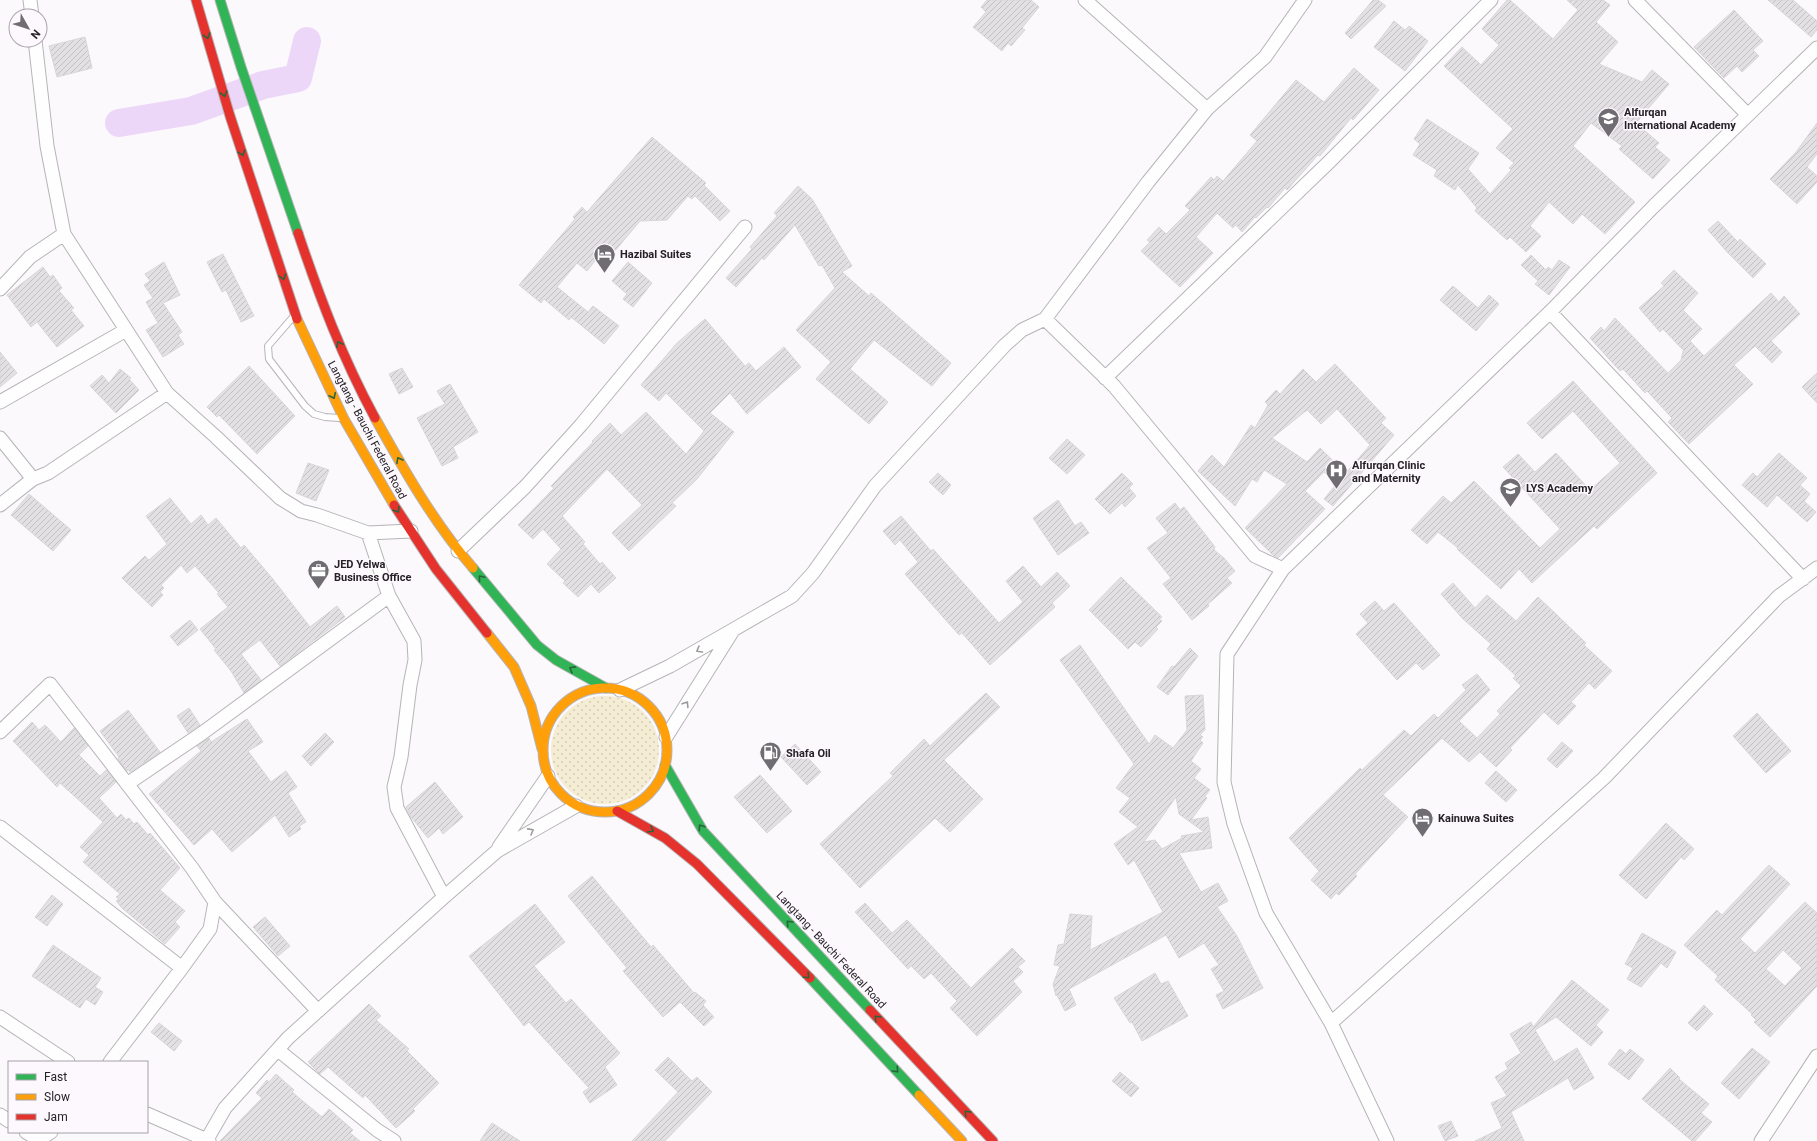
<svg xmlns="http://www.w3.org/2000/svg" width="1817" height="1141" viewBox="0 0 1817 1141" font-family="Roboto,sans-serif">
<defs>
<pattern id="grass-dots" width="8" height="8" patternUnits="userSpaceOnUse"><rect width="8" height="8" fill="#f5ecd4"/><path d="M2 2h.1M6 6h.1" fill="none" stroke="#d2cab6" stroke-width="1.8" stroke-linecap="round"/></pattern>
<pattern id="building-hatch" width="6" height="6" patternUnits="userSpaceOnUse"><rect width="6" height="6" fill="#e3e0e4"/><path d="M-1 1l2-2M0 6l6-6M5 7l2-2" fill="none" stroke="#c3c0c4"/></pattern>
</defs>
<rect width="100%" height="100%" fill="#fbf9fc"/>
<path fill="url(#grass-dots)" d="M551 750a54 54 0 1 1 108 0a54 54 0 1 1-108 0Z"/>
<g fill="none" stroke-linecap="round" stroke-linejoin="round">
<path stroke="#edd7f8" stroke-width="28" d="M119,123L191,111L263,85L298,78L307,41"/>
</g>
<path fill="url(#building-hatch)" stroke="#d9d6da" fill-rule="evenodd" d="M987,0H1031L1039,7L1022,28L1025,30L1011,46L1008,43L1002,51L973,27L986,12L981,7Z
M1373,0H1378L1386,6L1351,39L1345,33Z
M1507,0H1510L1553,39L1578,10L1567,0H1603L1610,5L1596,22L1618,42L1599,64L1642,82L1652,70L1669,84L1636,123L1659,143L1655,147L1670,160L1653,179L1619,149L1622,146L1591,123L1573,146L1635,202L1605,234L1582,214L1573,224L1549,202L1530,226L1541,236L1526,252L1510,237L1507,240L1475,211L1477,208L1458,185L1455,190L1434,176L1437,170L1413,155L1420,144L1414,139L1427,119L1479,153L1468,169L1490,194L1511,170L1509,168L1514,163L1496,148L1513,129L1444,66L1462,47L1481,65L1499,45L1482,29Z
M1768,0H1793L1817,21V30L1811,37Z
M1734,10L1763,41L1753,50L1759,56L1742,72L1737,66L1724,78L1694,47Z
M1394,21L1405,30L1409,26L1428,41L1405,71L1374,47Z
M85,37L92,68L57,77L49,46Z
M1354,68L1379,90L1353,120L1351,118L1320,156L1318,155L1287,190L1285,188L1268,208L1267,207L1256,218L1255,217L1242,232L1236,225L1233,228L1217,213L1196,237L1213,253L1180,287L1141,251L1150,242L1147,240L1159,227L1166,234L1190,210L1185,206L1211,177L1214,180L1217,176L1223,181L1257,141L1250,135L1296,80L1324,102Z
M1817,123V154L1807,167L1817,176V182L1797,204L1770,179L1796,152Z
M652,137L706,183L704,185L730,211L720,221L695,196L692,199L688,196L667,220L640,221L614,252L607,246L587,271L577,263L557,287L588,312L593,306L619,326L604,344L571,317L569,320L544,299L541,303L519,285L575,219L573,217L582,207L587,212Z
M798,186L812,199L852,266L842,272L869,296L871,293L951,363L932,386L874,340L850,369L888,402L869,424L816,379L831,362L796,330L835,288L822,265L819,266L795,225L764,260L762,258L736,287L726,278L752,249L750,247L777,216L774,213Z
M1718,221L1738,242L1740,239L1766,264L1753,278L1727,252L1708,230Z
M223,254L254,316L241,322L226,290L222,292L207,262Z
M1531,255L1546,270L1548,267L1552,270L1559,260L1570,267L1549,295L1535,284L1538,281L1521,265Z
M164,262L180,295L163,303L182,332L178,335L184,344L163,357L146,330L158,323L146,302L153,298L144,285L150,281L145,274Z
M628,262L652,283L633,307L623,299L627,294L612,281Z
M43,267L50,277L53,275L62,288L59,291L74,308L71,310L84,326L57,347L37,322L31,327L7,295Z
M1674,270L1698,293L1683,310L1702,329L1690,341L1704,356L1771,293L1779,302L1784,296L1800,314L1771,341L1782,352L1772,363L1755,346L1734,365L1753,384L1689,444L1668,422L1672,418L1647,391L1645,393L1623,369L1620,371L1590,338L1601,327L1604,331L1615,318L1668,373L1681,360L1684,347L1682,349L1663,329L1660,332L1639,308L1664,286L1661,283Z
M1453,286L1478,308L1489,295L1499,304L1476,331L1440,300Z
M705,319L745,366L749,363L756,371L784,347L801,367L747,414L730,393L710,413L734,432L697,479L672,503L676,506L629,551L612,533L642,505L607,469L562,516L585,542L583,544L600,564L602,562L616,578L599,593L591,584L578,597L563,583L565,581L547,564L561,549L543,529L533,539L518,525L554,488L551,486L593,442L592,441L610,423L621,435L646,412L686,454L704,431L666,393L659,401L641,385L677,343Z
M0,352L17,373L0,387Z
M1335,364L1386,418L1381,423L1394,435L1333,506L1324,499L1338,482L1334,478L1332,480L1324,472L1305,491L1325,509L1278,558L1274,556L1245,528L1287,484L1264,470L1257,482L1252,479L1235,506L1198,471L1212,455L1224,467L1251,425L1255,428L1268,405L1265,402L1276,390L1280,394L1303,369L1316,382ZM1337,409L1370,445L1346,473L1320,448L1307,462L1272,438L1307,410L1321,424Z
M249,366L295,416L257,454L219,415L217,417L207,407Z
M402,368L413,387L399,394L389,374Z
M120,369L131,378L129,379L139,390L116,413L90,386L102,375L109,383Z
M1817,373V403L1802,387Z
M1573,381L1657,473L1597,529L1594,526L1532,583L1519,569L1501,589L1457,549L1458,548L1438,532L1427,544L1411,530L1443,496L1451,503L1474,481L1540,548L1560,529L1503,467L1518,454L1535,472L1556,453L1590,490L1620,463L1573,411L1542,439L1527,423Z
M450,384L478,432L453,447L458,458L442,466L417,418L445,404L437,391Z
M1067,439L1085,455L1067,474L1049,458Z
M1779,453L1807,478L1800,485L1810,494L1804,501L1816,512L1807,522L1777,495L1767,507L1742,485L1753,473L1757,477Z
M308,463L329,470L316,501L296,493Z
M938,473L951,485L943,495L929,482Z
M1122,473L1133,484L1129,488L1136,496L1125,507L1122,503L1110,514L1095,499Z
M29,494L71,530L53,551L11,515Z
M170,498L191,524L201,515L208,525L216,518L241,548L244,545L272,578L310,627L337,606L345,617L280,666L260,640L241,654L261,680L244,693L231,671L214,650L216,649L200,629L228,607L217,594L219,593L195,566L187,573L181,565L161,585L164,588L160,592L163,595L152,607L122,578L145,556L149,560L167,544L146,516Z
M1058,500L1075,526L1081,522L1089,533L1058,555L1033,518Z
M1175,503L1180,510L1184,507L1215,547L1214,550L1224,558L1235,571L1227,578L1232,583L1208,604L1209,606L1192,620L1163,584L1171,578L1147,548L1168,533L1156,518Z
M901,516L931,551L933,549L999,623L1023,602L1006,581L1023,566L1041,587L1057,572L1070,586L1052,603L1055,607L990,665L962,633L959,635L905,574L918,562L900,540L895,545L883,531Z
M1121,577L1162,617L1159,619L1162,621L1156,627L1158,629L1141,647L1135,642L1128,649L1089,610Z
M1453,583L1475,608L1487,595L1516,621L1538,597L1558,616L1586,643L1584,645L1612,671L1595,689L1589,683L1571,702L1576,706L1558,725L1544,712L1510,748L1512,750L1496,767L1480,752L1469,762L1442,738L1383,795L1408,817L1355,874L1357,876L1339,895L1336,893L1331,899L1311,880L1319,871L1289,838L1360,768L1362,770L1404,730L1411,736L1434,714L1438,718L1466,690L1462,685L1477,674L1490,690L1459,721L1477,738L1500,714L1497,711L1521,686L1513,678L1516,676L1487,649L1491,644L1462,618L1441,594Z
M1375,601L1384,611L1394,603L1440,655L1423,670L1416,663L1397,680L1356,634L1368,623L1360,614Z
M190,620L198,630L178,646L170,636Z
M1080,645L1149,744L1155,735L1173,748L1187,730L1185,696L1203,695L1205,730L1200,735L1203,737L1200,740L1203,743L1191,761L1201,769L1194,778L1210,790L1205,796L1207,798L1191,820L1208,817L1212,848L1179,853L1201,892L1218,883L1228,901L1217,907L1237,936L1263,988L1223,1009L1216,995L1224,991L1211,969L1219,965L1204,943L1179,958L1166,935L1069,989L1076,1005L1065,1011L1057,995L1056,996L1053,984L1060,966L1054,965L1058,945L1064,944L1070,914L1092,916L1090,950L1163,912L1134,860L1128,865L1114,844L1138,827L1119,812L1130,798L1116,788L1134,764L1060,660ZM1176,797L1179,814L1204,832L1181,836L1182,838L1162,849L1155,840L1144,842Z
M1190,648L1198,656L1168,695L1157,687L1172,666L1174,667Z
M986,693L1000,707L944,760L983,799L950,832L935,818L860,888L820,844L893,776L890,773L924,739L930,746Z
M189,708L200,725L188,733L177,716Z
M128,710L160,752L130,772L128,769L127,771L118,759L119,757L100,731Z
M1757,713L1791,751L1766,773L1733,736Z
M247,719L263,742L248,751L271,782L286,771L297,787L288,793L306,822L299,826L301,829L289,837L275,815L232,852L212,829L194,845L149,794L201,751L197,746L209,738L211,742Z
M32,722L39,730L45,725L61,742L74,728L88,746L79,755L100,776L106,770L116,782L99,798L117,818L121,814L126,820L129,818L134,824L137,822L148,835L150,833L180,868L160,890L185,911L175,922L180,927L165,944L122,908L116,901L119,899L116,897L120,894L83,862L89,855L80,847L103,822L60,783L57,787L13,741Z
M325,733L334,742L311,766L302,756Z
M1562,742L1573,751L1557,768L1547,759Z
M795,744L821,772L807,785L781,757Z
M1496,771L1517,790L1506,802L1485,783Z
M760,775L792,811L767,833L734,797Z
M435,782L463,817L443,834L439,828L428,838L411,817L406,807Z
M1666,823L1694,849L1684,860L1681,857L1646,899L1619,875Z
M1769,865L1790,884L1740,939L1755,953L1805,902L1817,913V986L1770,1037L1754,1022L1756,1020L1751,1015L1752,1014L1715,980L1718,976L1684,945L1717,910L1722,915ZM1783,950L1802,968L1785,986L1766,969Z
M592,876L651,947L653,945L694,993L695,992L706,1001L703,1005L714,1017L704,1026L680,1002L663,1017L623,971L627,968L568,896Z
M52,895L63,904L47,926L35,917Z
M865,903L892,933L907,920L971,988L1012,948L1025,961L1018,967L1023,972L1013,981L1022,992L977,1036L950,1008L957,1001L931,973L924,979L911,966L908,969L855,912Z
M535,904L565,942L534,966L566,1003L571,999L620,1053L605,1067L617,1085L590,1103L583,1092L589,1088L529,1022L524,1026L469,956Z
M265,917L290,946L278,956L253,927Z
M1642,933L1676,952L1667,968L1661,963L1641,987L1627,979L1633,968L1625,964Z
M53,945L101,978L95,987L103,992L95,1005L86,999L80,1008L32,976Z
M1155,973L1161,984L1168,981L1188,1016L1142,1041L1132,1022L1130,1023L1114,998Z
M1572,980L1609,1010L1596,1025L1603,1032L1591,1046L1556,1017L1535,1030L1554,1062L1577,1048L1594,1078L1574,1090L1568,1078L1511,1112L1524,1141H1475L1502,1128L1491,1103L1507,1096L1495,1077L1508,1069L1505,1063L1521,1053L1510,1034L1531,1022L1533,1027Z
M369,1004L381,1016L376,1020L409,1049L407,1051L439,1083L413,1109L415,1111L396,1128L365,1095L363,1098L328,1067L320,1074L308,1062Z
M1704,1005L1713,1014L1697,1031L1688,1023Z
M159,1023L182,1041L174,1051L151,1032Z
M1752,1048L1770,1062L1739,1099L1721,1083Z
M1620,1049L1626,1054L1630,1049L1644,1060L1629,1080L1608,1064Z
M668,1057L692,1081L697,1077L712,1092L665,1141H632L678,1092L655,1070Z
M1670,1068L1680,1078L1679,1079L1709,1104L1701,1113L1712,1122L1695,1141H1692L1642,1099Z
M1120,1072L1139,1088L1131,1097L1112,1081Z
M276,1074L294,1090L292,1092L322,1117L329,1109L353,1130L350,1133L360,1141H220L262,1098L256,1093L267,1080L269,1082Z
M1451,1121L1458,1136L1445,1141L1438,1126Z
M492,1123L520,1141H480Z"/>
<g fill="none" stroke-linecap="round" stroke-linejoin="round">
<defs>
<path id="lane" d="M293,317L268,346L269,359L305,406L314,414L325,417L339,418"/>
<path id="street" d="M30,0L32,16
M1085,0L1207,109
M1635,0L1747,114
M35,40L47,146L64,234L167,393L216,437L280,498L301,511L317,515L368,533L411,531
M0,289L30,257L64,234
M1550,312L1803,579
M1045,319L1114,386L1255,556L1283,569
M1105,378L1329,162L1491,0
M0,402L126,330
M0,438L33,479
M0,505L33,479L48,473L167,393
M368,533L389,596L414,641L415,660L410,685L401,757L394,787L397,808L444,897
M458,551L525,487L581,425L745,227
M620,690L670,666L792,596L813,573L875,486L1005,345L1022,330L1045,319L1148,182L1207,109L1265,57L1305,0
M0,732L50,684L192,868L215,902L210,929L182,968L110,1062
M666,737L732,632
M127,784L201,734L389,596
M0,827L182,968
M499,847L548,776
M215,902L318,1011
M0,1017L68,1062
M1331,1023L1604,778L1779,596L1817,568
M278,1050L377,1130L394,1141
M147,1114L209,1141
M0,1115L9,1121
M26,1132L39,1140
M37,1141L51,1132
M206,1141L225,1108L288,1038L444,897L497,851L576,806
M1387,1141L1331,1023L1266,913L1234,824L1224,782L1227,654L1283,569L1550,312L1654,206L1817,48
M1761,1141L1817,1056"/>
<path id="fast" d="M220,0L241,67L298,233
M473,568L537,645L556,660L606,688
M665,765L703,831L870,1010
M810,978L919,1095"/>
<path id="slow" d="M297,319L344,419L394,505
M375,418C404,470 434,523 473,568
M487,633L514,667L531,706L542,749
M543 750a62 62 0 1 1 124 0a62 62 0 1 1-124 0Z
M919,1095L962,1141"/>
<path id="jam" d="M196,0L230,116L297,319
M298,233C320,298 342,357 375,418
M394,505L436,569L487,633
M617,811L665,838L697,864L810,978
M870,1010L993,1141"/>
</defs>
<use href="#lane" stroke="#b6b4b7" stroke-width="8"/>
<use href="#street" stroke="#b6b4b7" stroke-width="15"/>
<use href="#fast" stroke="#b6b4b7" stroke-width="11"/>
<use href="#slow" stroke="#b6b4b7" stroke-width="11"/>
<use href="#jam" stroke="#b6b4b7" stroke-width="11"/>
<use href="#lane" stroke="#fefeff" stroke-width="6"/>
<use href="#street" stroke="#fefeff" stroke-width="13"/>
<use href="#fast" stroke="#30b455" stroke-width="9"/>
<use href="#slow" stroke="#ff9f0a" stroke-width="9"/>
<use href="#jam" stroke="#e5322d" stroke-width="9"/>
</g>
<defs><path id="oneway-chevron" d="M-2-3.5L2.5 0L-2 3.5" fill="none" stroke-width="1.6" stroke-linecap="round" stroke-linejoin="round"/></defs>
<g stroke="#2a643c">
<use href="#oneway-chevron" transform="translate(207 36) rotate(73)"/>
<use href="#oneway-chevron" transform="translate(224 94) rotate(75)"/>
<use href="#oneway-chevron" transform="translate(242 153) rotate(72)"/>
<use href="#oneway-chevron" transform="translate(283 277) rotate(72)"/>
<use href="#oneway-chevron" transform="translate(339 344) rotate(-116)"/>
<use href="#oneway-chevron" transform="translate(333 396) rotate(64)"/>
<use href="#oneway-chevron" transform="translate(399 460) rotate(-119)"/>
<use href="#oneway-chevron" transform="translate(397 510) rotate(56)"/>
<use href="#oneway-chevron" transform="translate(481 578) rotate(-130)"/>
<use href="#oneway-chevron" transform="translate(572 669) rotate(-151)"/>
<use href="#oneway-chevron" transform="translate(701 827) rotate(-124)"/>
<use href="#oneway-chevron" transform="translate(651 830) rotate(30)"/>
<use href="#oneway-chevron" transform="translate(789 923) rotate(-133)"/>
<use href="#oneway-chevron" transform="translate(807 976) rotate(46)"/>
<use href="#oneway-chevron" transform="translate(877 1018) rotate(-133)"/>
<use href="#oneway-chevron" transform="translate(896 1070) rotate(47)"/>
<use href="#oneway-chevron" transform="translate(967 1113) rotate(-133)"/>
</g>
<g stroke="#9c9b9e">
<use href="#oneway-chevron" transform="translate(699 650) rotate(150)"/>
<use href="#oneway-chevron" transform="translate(686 704) rotate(-58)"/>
<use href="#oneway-chevron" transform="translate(531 831) rotate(-29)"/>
</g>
<defs>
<symbol id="school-pin" viewBox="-11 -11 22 30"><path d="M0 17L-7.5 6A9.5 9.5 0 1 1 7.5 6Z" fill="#706d72" stroke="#fcf8fd"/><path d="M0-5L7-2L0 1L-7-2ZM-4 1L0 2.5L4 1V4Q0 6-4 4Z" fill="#fff"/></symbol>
<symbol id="hotel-pin" viewBox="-11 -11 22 30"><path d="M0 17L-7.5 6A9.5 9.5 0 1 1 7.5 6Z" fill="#706d72" stroke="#fcf8fd"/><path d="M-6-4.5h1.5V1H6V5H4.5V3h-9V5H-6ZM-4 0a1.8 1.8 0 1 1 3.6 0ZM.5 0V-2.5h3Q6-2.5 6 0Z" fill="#fff"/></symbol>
<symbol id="hospital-pin" viewBox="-11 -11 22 30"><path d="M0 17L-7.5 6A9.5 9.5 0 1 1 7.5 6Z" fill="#706d72" stroke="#fcf8fd"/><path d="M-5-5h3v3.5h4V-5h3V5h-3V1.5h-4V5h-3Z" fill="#fff"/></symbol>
<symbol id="office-pin" viewBox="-11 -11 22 30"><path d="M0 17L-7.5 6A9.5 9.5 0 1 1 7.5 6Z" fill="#706d72" stroke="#fcf8fd"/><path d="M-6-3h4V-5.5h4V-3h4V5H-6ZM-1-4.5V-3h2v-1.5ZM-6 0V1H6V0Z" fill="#fff"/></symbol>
<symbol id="fuel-pin" viewBox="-11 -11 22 30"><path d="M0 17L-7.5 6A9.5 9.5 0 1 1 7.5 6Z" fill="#706d72" stroke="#fcf8fd"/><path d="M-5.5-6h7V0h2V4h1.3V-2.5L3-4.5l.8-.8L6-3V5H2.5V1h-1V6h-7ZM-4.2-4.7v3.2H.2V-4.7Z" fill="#fff"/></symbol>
</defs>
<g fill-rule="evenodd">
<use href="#school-pin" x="1596" y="106" width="25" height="34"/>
<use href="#hotel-pin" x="592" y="242" width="25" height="34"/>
<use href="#hospital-pin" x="1324" y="458" width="25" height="34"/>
<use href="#school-pin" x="1498" y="476" width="25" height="34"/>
<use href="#office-pin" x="306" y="558" width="25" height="34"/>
<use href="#fuel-pin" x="758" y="740" width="25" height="34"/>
<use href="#hotel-pin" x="1410" y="806" width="25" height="34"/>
</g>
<g text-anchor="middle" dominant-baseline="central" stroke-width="3" stroke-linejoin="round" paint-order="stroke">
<g font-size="11" font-weight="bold" fill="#252227" stroke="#fcf8fd" text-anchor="start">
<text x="1624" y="112">Alfurqan<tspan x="1624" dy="13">International Academy</tspan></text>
<text x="620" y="254">Hazibal Suites</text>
<text x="1352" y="465">Alfurqan Clinic<tspan x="1352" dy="13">and Maternity</tspan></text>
<text x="1526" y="488">LYS Academy</text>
<text x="334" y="564">JED Yelwa<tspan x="334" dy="13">Business Office</tspan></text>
<text x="786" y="753">Shafa Oil</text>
<text x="1438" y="818">Kainuwa Suites</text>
</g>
<g font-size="11" fill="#252227" stroke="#fcf8fd">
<text transform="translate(367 430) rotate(62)">Langtang - Bauchi Federal Road</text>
<text transform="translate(831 950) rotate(47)">Langtang - Bauchi Federal Road</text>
</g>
</g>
<rect x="8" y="1061" width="140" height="72" fill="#fcf8fd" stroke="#a6a2a7"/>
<rect x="16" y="1074" width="20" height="6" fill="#30b455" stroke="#a6a2a7"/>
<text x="44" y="1081" font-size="12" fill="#252227">Fast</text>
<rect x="16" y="1094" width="20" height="6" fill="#ff9f0a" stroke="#a6a2a7"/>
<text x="44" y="1101" font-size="12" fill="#252227">Slow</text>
<rect x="16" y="1114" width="20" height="6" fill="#e5322d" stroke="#a6a2a7"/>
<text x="44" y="1121" font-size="12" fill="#252227">Jam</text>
<g transform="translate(28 28) rotate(129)"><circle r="19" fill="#fcf8fd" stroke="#a6a2a7"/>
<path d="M0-3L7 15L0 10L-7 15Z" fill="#706d72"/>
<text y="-6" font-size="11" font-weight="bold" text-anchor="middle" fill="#252227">N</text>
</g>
</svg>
